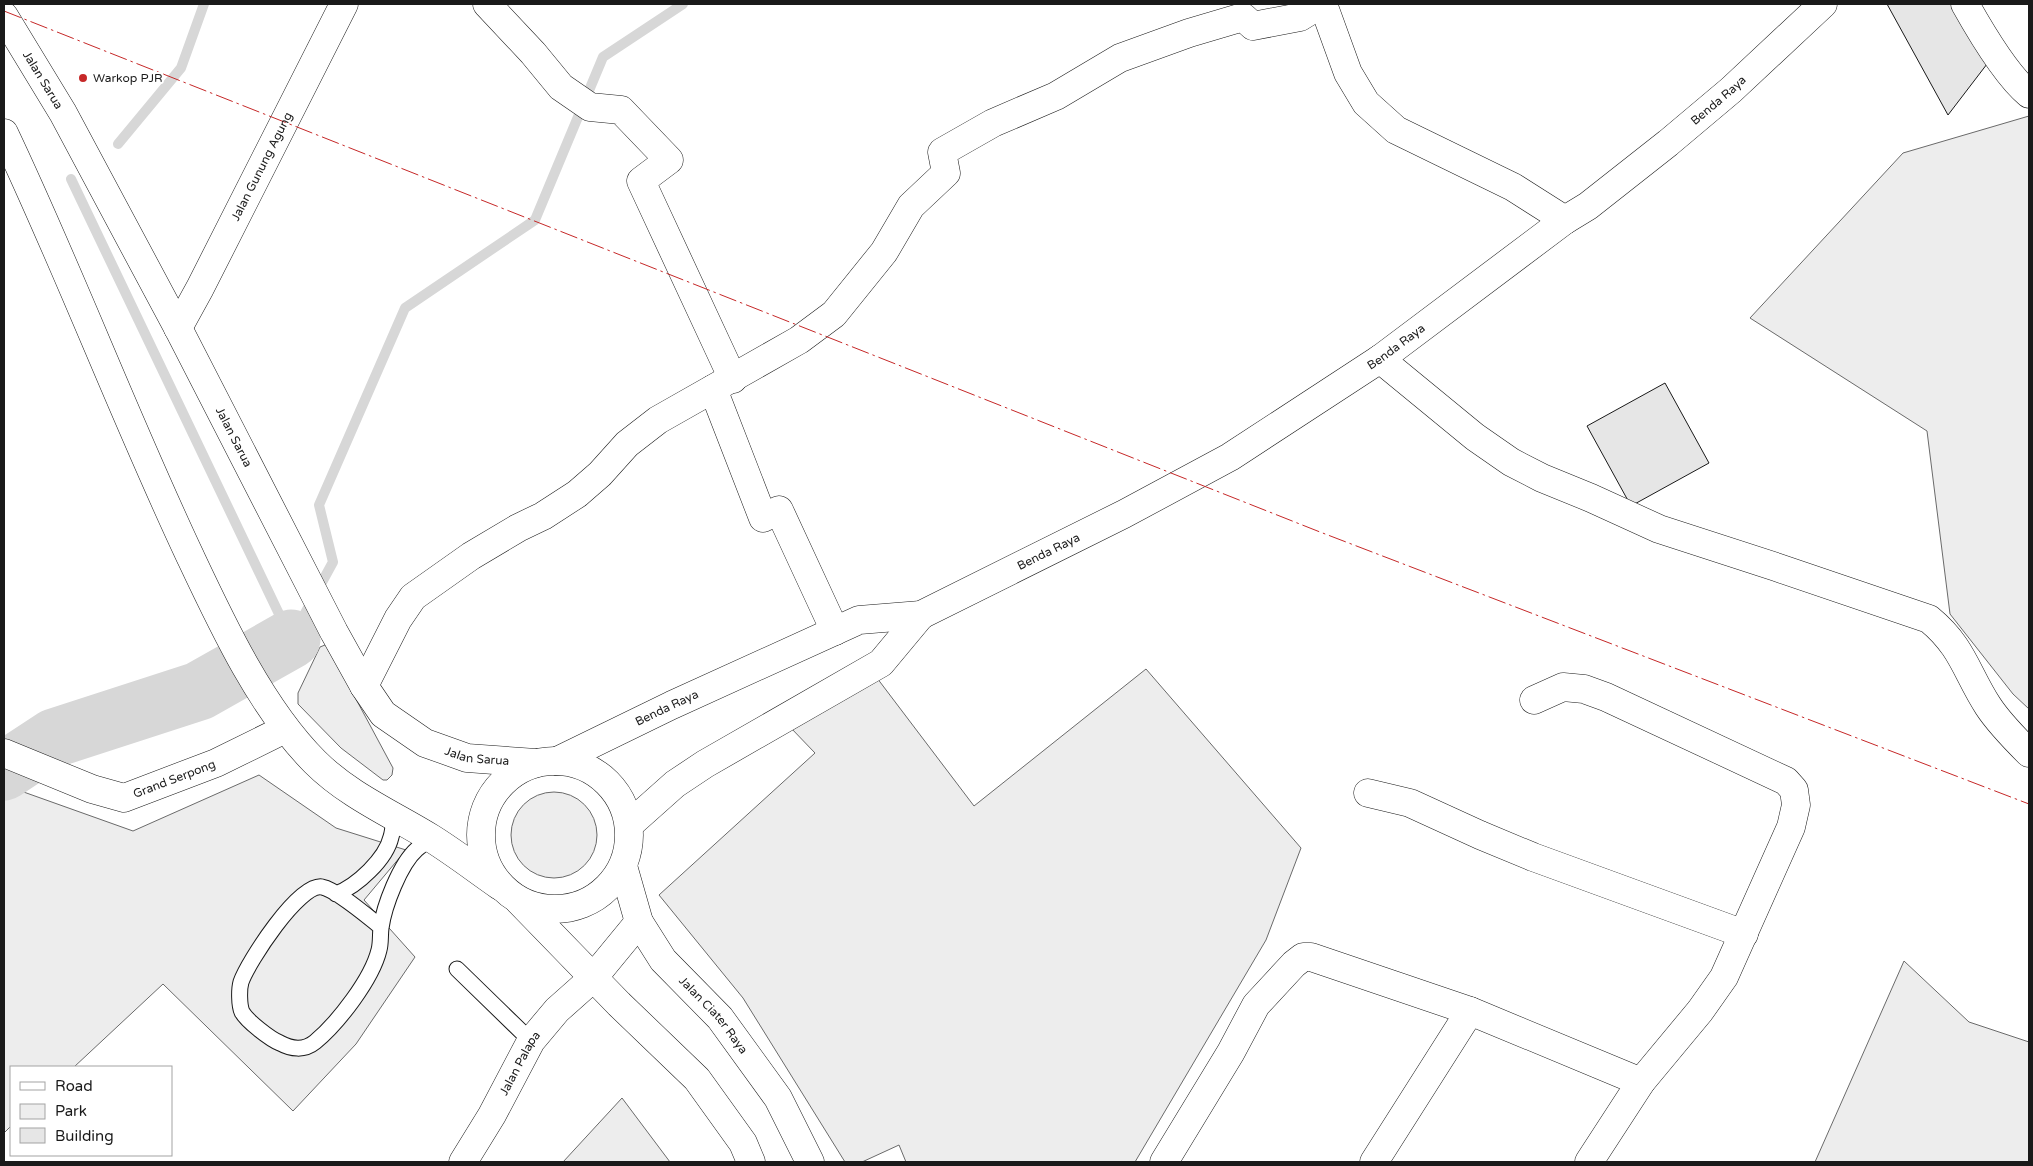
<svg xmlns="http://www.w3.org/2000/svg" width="2033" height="1166" viewBox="0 0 2033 1166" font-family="'Varela Round',sans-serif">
<rect width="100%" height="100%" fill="#fff"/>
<path fill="#ededed" stroke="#6a6a6a" d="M2029,116V709L2013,694L1950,614L1927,431L1750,318L1903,153Z
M325,645L328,647L393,768L392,775L387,780H383L341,748L298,704V693L320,647Z
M1146,669L1301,848L1266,940L1135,1162H906L899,1145L862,1162H845L743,998L659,895L815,753L790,727L877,678L974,806Z
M259,775L336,828L406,850L364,900L415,957L356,1044L293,1111L163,984L74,1067H11V1126L4,1133V785L133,831Z
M511 835a43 43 0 1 1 86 0a43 43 0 1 1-86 0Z
M1904,961L1969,1022L2029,1042V1162H1815Z
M622,1098L670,1162H563Z"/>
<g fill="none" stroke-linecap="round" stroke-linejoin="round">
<path stroke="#d7d7d7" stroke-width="10" d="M118,144L181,68L204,4
M71,179L291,639
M291,639L333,562L319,505L405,308L535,220L603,57L683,4"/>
<path stroke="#d7d7d7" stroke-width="59" d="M4,771L54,738L199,691L291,639"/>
</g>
<path fill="#e6e6e6" stroke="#1a1a1a" d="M1887,4H1953L1987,64L1948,115Z
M1665,383L1709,463L1631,506L1587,426Z"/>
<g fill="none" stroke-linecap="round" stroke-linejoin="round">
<defs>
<path id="lane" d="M336,894C357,886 386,859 391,837C393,831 393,824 394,817
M381,927C368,917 337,890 322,887C299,883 248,962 241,982C239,989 239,1005 242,1012C247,1021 270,1039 280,1043C291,1049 304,1051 315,1042C338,1023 372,979 379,950C381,943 380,935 381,928C384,906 400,864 417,849C421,845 427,842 432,839
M457,969L531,1041"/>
<g id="street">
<path d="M487,4L533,53L561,87L590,107L621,110L669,160L641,181L733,379"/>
<path d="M1323,4L1348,73L1366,103L1396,130L1513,187L1565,220"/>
<path d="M1965,4C1979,29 2007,76 2029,94"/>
<path id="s1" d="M178,328L200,288L344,4"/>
<path d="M1380,359L1475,437L1511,462L1542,478L1591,498L1659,529L1776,567L1929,619C1963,647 1966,672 1988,706C1999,723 2015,739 2029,753"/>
<path d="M713,389L763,518L779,510L835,631"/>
<path d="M364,686L398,619L413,597L471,556L518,528L543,516L577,494L600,474L627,444L658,420L799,340L834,314L884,252L911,206L946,173L942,152L993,123L1056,96L1120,58L1189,33L1243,17L1253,26L1300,17L1321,4"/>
<path d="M1534,700L1563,687L1584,689L1606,697L1786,781L1794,790L1796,805L1791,827L1724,977L1700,1011L1641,1082L1589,1162"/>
<path id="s2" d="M4,753L92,789L124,798L216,763L285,729"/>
<path d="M1368,793L1410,803L1480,835L1533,857L1744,934"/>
<path d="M1164,1162L1231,1052L1256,1005L1294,964L1303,957H1311L1470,1011L1641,1082"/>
<path d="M1374,1162L1470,1011"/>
</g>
<g id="secondary">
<path id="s3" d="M4,16L63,113L178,328L334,632L364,686L383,714L425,743L467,758L536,763"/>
<path d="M4,133C70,272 124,416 190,556C222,624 261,708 315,762C348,795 392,814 431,838C455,853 477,870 500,886"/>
<circle cx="555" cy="835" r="74"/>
<path id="s4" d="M557,761L672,705L859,620L921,615L1124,514L1230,457L1380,359L1565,220L1588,206L1668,143L1731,90L1823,4"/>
<path d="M629,825L675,784L705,764L881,663L921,615"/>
<path id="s5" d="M463,1162L492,1115L531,1041L557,1010L593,978"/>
</g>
<g id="primary">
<path id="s6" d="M623,866L639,922L663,960L720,1018L778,1098L810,1162"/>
<path d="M519,901L619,1004L697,1079L743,1143L751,1162"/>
<path d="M593,978L639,922"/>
</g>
</defs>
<use href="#lane" stroke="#1a1a1a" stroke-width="17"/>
<use href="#street" stroke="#1a1a1a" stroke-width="29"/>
<use href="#secondary" stroke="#1a1a1a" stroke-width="29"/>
<use href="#primary" stroke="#1a1a1a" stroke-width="29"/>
<use href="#lane" stroke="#fff" stroke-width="15"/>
<use href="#street" stroke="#fff" stroke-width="28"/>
<use href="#secondary" stroke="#fff" stroke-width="28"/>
<use href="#primary" stroke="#fff" stroke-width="28"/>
<path stroke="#c62828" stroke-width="1" stroke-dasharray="18 4 2.5 4" stroke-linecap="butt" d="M4,11L1320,532L2029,804"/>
</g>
<circle fill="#c62828" stroke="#fff" stroke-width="2" cx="83" cy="78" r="5"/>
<g text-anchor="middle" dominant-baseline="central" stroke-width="4" stroke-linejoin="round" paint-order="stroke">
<g font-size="12" fill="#1a1a1a" stroke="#fff" text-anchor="start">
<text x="93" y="78">Warkop PJR</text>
</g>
<g font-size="12" fill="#1a1a1a" stroke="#fff">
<text stroke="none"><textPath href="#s3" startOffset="75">Jalan Sarua</textPath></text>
<text stroke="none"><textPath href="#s4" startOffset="1348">Benda Raya</textPath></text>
<text stroke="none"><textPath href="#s1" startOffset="182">Jalan Gunung Agung</textPath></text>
<text stroke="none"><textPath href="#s4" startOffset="942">Benda Raya</textPath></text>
<text stroke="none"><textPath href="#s3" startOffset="480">Jalan Sarua</textPath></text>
<text stroke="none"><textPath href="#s4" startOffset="538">Benda Raya</textPath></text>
<text stroke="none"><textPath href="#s4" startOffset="122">Benda Raya</textPath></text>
<text stroke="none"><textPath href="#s3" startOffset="900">Jalan Sarua</textPath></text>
<text stroke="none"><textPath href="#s2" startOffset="182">Grand Serpong</textPath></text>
<text stroke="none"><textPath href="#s6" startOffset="178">Jalan Ciater Raya</textPath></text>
<text stroke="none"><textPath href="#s5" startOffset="114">Jalan Palapa</textPath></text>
</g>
</g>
<rect width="2033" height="1166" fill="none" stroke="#1a1a1a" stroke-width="10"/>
<rect x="10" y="1066" width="162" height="90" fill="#ffffff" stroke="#a3a3a3"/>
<rect x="20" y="1082" width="25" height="8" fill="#ffffff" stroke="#a3a3a3"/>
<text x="55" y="1091" font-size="15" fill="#1a1a1a">Road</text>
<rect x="20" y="1104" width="25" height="15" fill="#ededed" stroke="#a3a3a3"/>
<text x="55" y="1116" font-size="15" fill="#1a1a1a">Park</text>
<rect x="20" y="1128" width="25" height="15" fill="#e6e6e6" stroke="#a3a3a3"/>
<text x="55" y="1141" font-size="15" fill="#1a1a1a">Building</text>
</svg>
